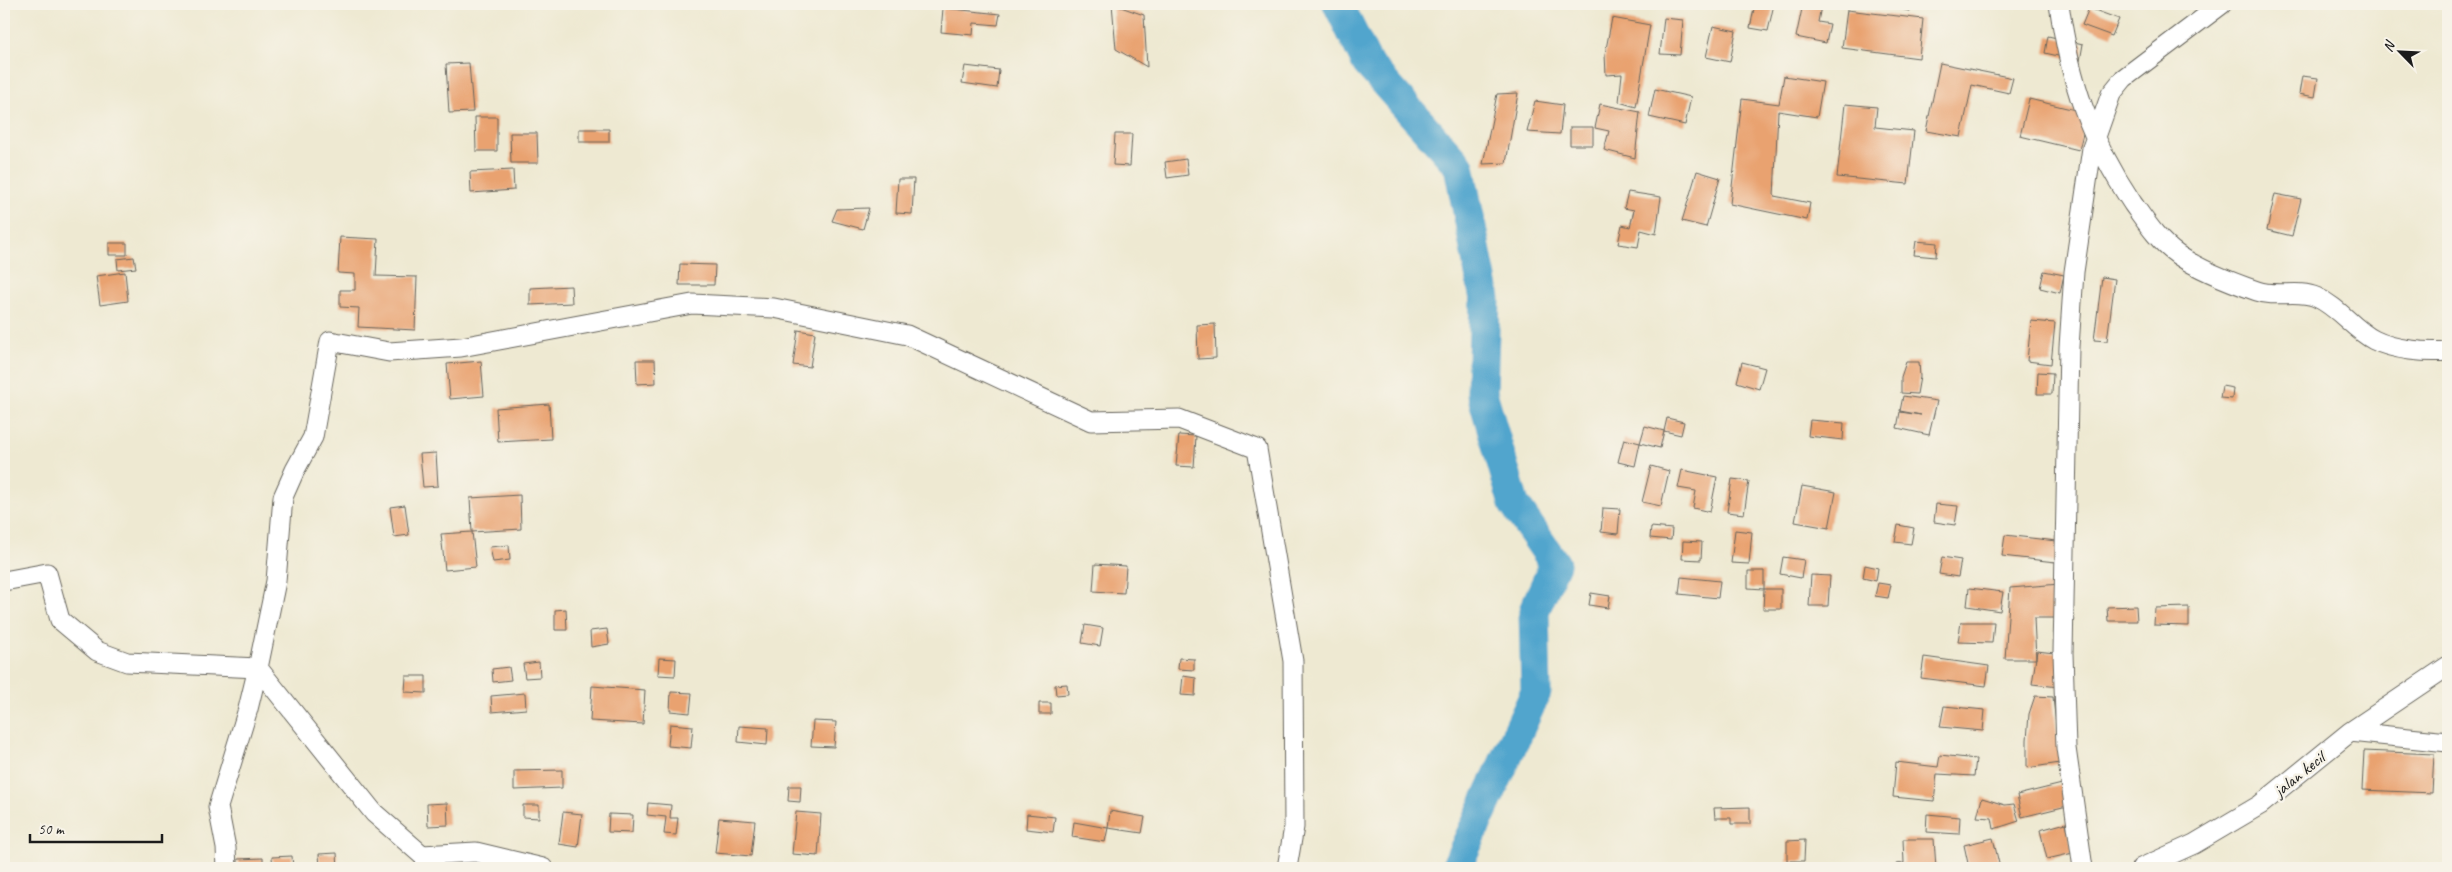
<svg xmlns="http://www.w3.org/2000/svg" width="2452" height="872" viewBox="0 0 2452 872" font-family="Caveat,sans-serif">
<rect width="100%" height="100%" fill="#f7f3e8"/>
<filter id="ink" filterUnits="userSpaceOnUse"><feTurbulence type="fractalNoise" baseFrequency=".02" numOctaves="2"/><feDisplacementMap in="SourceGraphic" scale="10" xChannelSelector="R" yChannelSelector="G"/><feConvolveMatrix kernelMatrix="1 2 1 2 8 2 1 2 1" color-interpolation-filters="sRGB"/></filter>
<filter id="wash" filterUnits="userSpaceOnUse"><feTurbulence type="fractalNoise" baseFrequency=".0096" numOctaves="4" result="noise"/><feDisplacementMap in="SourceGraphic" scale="20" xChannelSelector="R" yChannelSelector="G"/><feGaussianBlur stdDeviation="1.12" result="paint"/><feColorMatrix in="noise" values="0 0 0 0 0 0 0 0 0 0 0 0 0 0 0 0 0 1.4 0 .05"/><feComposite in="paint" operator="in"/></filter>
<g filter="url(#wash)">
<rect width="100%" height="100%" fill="#eee9d2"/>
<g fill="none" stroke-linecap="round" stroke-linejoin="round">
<path stroke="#51a5cd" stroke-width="31" d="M1338,4L1367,63L1459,166L1485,299L1482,393L1514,504L1555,564L1534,611L1536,692L1456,868"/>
</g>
<g id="blocks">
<path fill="#e9a270" d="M1112,4L1144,15L1147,67L1116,49Z
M1755,4H1774L1768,31L1750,28Z
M1803,4L1821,6L1818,22L1830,24L1826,43L1796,37Z
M1882,4H1911L1909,11Z
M943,8L1000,14L998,25L974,23L973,35L941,32Z
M2089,8L2119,19L2112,36L2082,25Z
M1847,10L1923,19L1919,58L1842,48Z
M1612,18L1650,25L1636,107L1619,102L1622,74L1606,75L1605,54Z
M1664,18L1683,20L1680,55L1660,54Z
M1713,26L1736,31L1730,62L1706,57Z
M2048,36L2083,44L2080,61L2045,53Z
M469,63L473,112L449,113L446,64Z
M1940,63L2013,78L2009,93L1972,85L1961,137L1926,131Z
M965,66L999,70L997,88L962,83Z
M1784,76L1823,82L1817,117L1778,111L1774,196L1810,203L1807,220L1730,204L1742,99L1779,104Z
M2302,76L2318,78L2315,97L2299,94Z
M1655,89L1691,97L1685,125L1649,117Z
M1518,93L1506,163L1483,164L1497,94Z
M2029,99L2088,113L2079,150L2020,136Z
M1535,101L1563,105L1560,134L1527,132Z
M1600,104L1640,112L1635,158L1604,150L1609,131L1595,128Z
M1845,104L1877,107L1875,127L1914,131L1908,184L1837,177Z
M475,117H497V151H476Z
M1570,127H1593V145H1570Z
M579,129H609V142H579Z
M510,133H537L538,163H511Z
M1115,134H1132L1130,166L1113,165Z
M1186,159L1188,175L1167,178L1165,162Z
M513,170L514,190L471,193L470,172Z
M1697,171L1720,178L1706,227L1682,221Z
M898,179H914L912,214L896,213Z
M1628,192L1661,197L1656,234L1641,230L1638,247L1618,244L1622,225L1630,227L1634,210L1624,208Z
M2275,194L2301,199L2292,236L2267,230Z
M869,208L863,229L832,221L837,209Z
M340,237L378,239L376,276L417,277L415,330L358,327L359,308L340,307V290H355V274L338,273Z
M1916,241L1937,243L1936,257L1914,255Z
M109,243H127V255H109Z
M134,257L136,268L118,270L117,259Z
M680,264L715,265L714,285H679Z
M2044,271L2064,275L2060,293L2040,288Z
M125,272L128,301L100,305L96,276Z
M2102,277L2115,279L2107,341L2094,340Z
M571,286L572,303L530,305V288Z
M2031,321L2055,323L2051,364L2027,361Z
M1215,324L1216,358L1198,359L1197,325Z
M798,330L815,333L810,367L793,365Z
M636,360H655L656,383L637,384Z
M481,361L484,396L450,399L447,364Z
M1742,362L1765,368L1759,389L1737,382Z
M1906,362H1919L1920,377L1917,394L1901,393V377Z
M2038,372L2053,373L2052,394H2037Z
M2222,386L2233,388L2232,399L2220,398Z
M1903,396L1937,401L1929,435L1897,428L1900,412L1921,415L1900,411Z
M549,404L551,439L498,442L496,408Z
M1667,418L1684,422L1681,435L1664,431Z
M1810,420L1844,423L1843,440L1808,436Z
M1645,426L1664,431L1660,448L1640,443L1635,466L1618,462L1624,439L1640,443Z
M1179,435L1196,436L1194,467L1176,466Z
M436,453L438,486L423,487L420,454Z
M1651,466L1669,471L1661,506L1642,502Z
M1682,470L1717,477L1710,512L1693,508L1696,491L1678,488Z
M1732,479L1749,481L1744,514L1727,512Z
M1802,486L1836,492L1829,528L1795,522Z
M520,495L521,529L472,532L470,498Z
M1936,504L1958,506L1955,525L1934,522Z
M405,505L409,535L394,537L390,507Z
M1603,508L1620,509L1618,534L1601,532Z
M1898,525L1914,528L1911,544L1895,542Z
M1651,527L1672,529L1671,540L1650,538Z
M1735,530L1752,532L1749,564L1731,563Z
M472,532L476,567L445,570L441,534Z
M2005,535L2065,542L2064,563L2002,556Z
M1683,541L1702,542L1701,560L1682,559Z
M509,545L510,560L493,562L490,547Z
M1783,557L1804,560L1801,578L1780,574Z
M1942,557L1961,560L1958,577L1939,574Z
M1095,564L1126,566L1124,593L1093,591Z
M1865,565L1878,568L1876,581L1863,578Z
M1748,571H1764V589L1748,588Z
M1811,575L1830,576L1828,606H1809Z
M1681,577L1720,581L1718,598L1679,594Z
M1878,583L1891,585L1888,598L1875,596Z
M2060,584V618H2034L2036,659H2005L2010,588Z
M1969,588L2003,592L2000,611L1967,606Z
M1764,589H1781V609H1763Z
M1591,593L1610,596L1608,608L1589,605Z
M2136,606L2137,621H2108L2107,607Z
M2189,607V626L2154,625L2155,608Z
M566,609L567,630H555V610Z
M1961,622H1994L1992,643L1958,642Z
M1085,625L1103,628L1100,646L1082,643Z
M607,629L609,644L591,647L590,631Z
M2037,651L2063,654L2059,687L2032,684Z
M1924,657L1989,666L1986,686L1921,678Z
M659,658L676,659L675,676L658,675Z
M1179,658L1194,659V670L1178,669Z
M539,662L540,677L525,678L523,664Z
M509,667L511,680L493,682L492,669Z
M406,676H426V693L405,692Z
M1183,676L1196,678L1195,696L1181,695Z
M1067,684L1068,694L1056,695L1055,685Z
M592,686L645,690L643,724L590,721Z
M671,692L692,693L690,713L670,711Z
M525,693L526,709L492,712L491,696Z
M2035,696L2053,697L2060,763L2027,768V740L2029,714Z
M1039,703H1051V714H1039Z
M1944,706L1985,710L1983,731L1940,727Z
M813,721L836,722L834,747L811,746Z
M670,724L693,726L691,748L668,746Z
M739,726L768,728L767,745L738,742Z
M2364,751L2434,754L2432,793L2362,790Z
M1940,755L1976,759L1974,776L1937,774L1934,801L1893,797L1896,762L1938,767Z
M562,770V788L514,790V771Z
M2062,784L2067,806L2022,817L2017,795Z
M789,786H801L800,802L788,801Z
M1982,798L2005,805L2014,804L2019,821L1994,829L1992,818L1977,817Z
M447,803L448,825L428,826L427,804Z
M648,803L671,805L670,818H678L676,835L664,834L666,817L647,815Z
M523,805H539V818L523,817Z
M1750,807V824H1731V818H1715L1714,808Z
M1110,811L1145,817L1142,833L1108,828Z
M563,812L582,814L578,847L559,844Z
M796,812L821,814L818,856L792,854Z
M609,814L633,815L632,833L608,832Z
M1027,814L1055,817L1053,832L1026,829Z
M1927,814L1960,817L1959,834L1926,832Z
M719,818L755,821L751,856L715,853Z
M1074,822L1108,828L1105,842L1072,837Z
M2066,823L2073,853L2047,859L2040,830Z
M1993,838L2000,868H1969L1964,845Z
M1903,839H1934L1936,868H1896V864L1904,863Z
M1805,840L1804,861H1787V841Z
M337,853L338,868H320L319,854Z
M292,856L293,868H273L272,857Z
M263,858V868H238V859Z"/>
</g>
</g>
<g filter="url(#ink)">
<use href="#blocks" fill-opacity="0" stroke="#66645c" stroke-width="1"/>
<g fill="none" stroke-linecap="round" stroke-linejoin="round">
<defs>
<path id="minor" d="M2059,4C2070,82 2089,138 2133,204C2146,222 2159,242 2178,255C2200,270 2231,282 2257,291C2276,298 2298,289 2316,297C2339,307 2353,329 2374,340C2394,350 2426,353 2448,351
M4,581L47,573L60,620L97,651L127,662L258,668L276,581L283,497L295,470L313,437L330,341L389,352L461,347L692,304L774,308L907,335L1091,421L1179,419L1257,449L1293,661L1294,827L1287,868
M258,668L374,813L422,855L476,852L543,868
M2350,732L2448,742
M227,868L226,848L218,807L248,709L258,668
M2083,868L2066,748L2063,653L2069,347L2074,272L2092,148L2111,94L2124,78L2222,4
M2141,868L2194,844L2260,805L2350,732L2448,666"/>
</defs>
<use href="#minor" stroke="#66645c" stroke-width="21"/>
<use href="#minor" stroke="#fff" stroke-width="19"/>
</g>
</g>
<g text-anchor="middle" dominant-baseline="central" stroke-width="5" stroke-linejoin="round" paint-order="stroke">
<g font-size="18" fill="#1c1c1c" stroke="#f7f3e8">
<text transform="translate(2299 774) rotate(-39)">jalan kecil</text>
</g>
</g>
<rect width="2452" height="872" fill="none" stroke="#f7f3e8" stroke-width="20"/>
<g transform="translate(2400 52) rotate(294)" stroke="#f7f3e8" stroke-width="4" paint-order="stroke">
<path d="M0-4L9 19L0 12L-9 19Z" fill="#1c1c1c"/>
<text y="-8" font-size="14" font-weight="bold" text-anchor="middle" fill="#1c1c1c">N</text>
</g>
<path d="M30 834v8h132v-8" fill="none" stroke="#1c1c1c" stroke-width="2.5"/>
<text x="38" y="834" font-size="15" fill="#1c1c1c" stroke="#f7f3e8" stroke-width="4" paint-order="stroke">50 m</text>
</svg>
